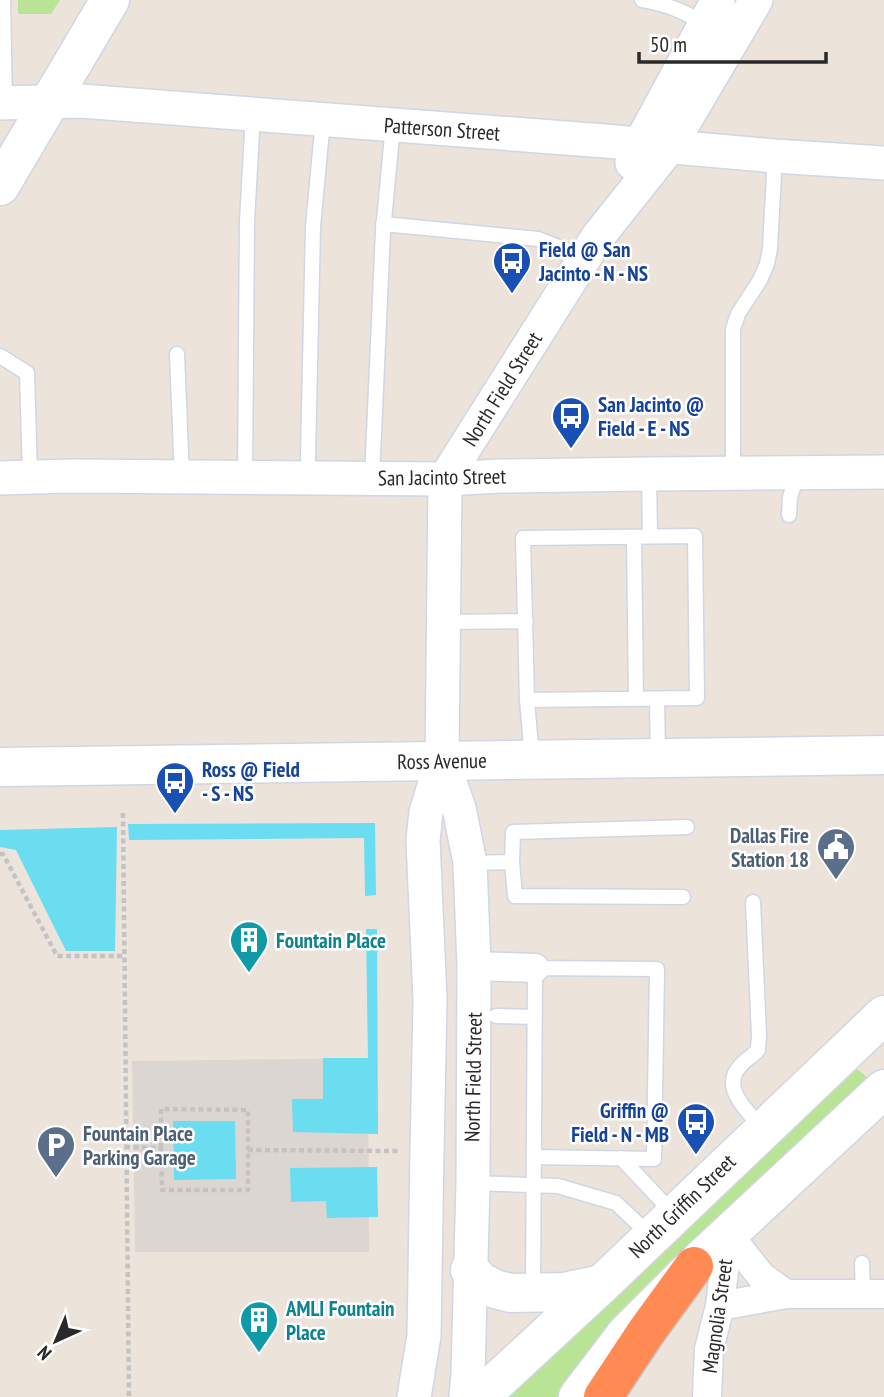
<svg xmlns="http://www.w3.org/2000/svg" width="884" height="1397" viewBox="0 0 884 1397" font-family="'PT Sans Narrow',sans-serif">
<rect width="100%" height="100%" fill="#ece3db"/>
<path fill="#b9e495" d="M18,0H60L51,14H18Z
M857,1069L868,1078L564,1397H509Z"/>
<path fill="#dcd6d2" d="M368,1058L369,1252H135L132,1061Z"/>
<path fill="#6addf1" d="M375,823L376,895L365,896L364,838L129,840L128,824Z
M117,827L115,951H66L16,850L0,847V830Z
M366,929H377L378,1134L293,1132L292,1099H323V1058H368Z
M173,1121H235L236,1179L174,1180Z
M377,1167L378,1217L327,1218L326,1201L291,1202L290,1168Z"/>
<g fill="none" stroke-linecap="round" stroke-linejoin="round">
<defs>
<path id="service" d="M3,0L5,103
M642,0C667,4 683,11 705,24
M383,224L538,239L584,257
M177,354L182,477
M0,356L27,373L30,477
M733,473V329L738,314L760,280L767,264L770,248L775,156
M649,474L650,536
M245,477L247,221L253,115
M372,478L383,231L393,125
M309,479L308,457L313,226L323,120
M789,515L790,497L798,473
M634,537L636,699
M444,622L526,621
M657,699L658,757
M527,700L697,698L695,536L523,538L527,700L532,758
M512,862L513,832L687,827
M470,863L512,862L515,896L683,897
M753,902L759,1035L758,1050C753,1056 746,1059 741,1065C719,1087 748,1112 762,1128
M496,1016L534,1017
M621,1158L673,1213
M473,1183L558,1186L616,1203L651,1236
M862,1263L863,1295
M533,1290L535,968L657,969L654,1159L534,1157"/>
<path id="minor" d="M474,966L535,968
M728,1234L761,1276L786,1294
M720,1306L786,1294H884
M707,1397L709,1349L720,1306L728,1234"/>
<path id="tertiary" d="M0,103L81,101L605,141L775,156L884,163
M632,163L640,144L718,0
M0,478L72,476L445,479L501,476L649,474L884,472
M442,761L459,808L470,863L474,966L473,1183L468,1373L466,1397
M414,1397L424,1336L427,1152L430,1000L423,840L426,812L442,761L445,479L597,238L670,146L756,0"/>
<path id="secondary" d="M0,186L110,0
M0,767L884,755
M470,1270L481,1282L495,1289L510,1293L564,1292L602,1284
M480,1397L602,1284L884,1015
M578,1397L626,1334L694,1266L884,1089"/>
<path id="motorway" d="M603,1397L646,1332L694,1266"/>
</defs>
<use href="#service" stroke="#d0d6e3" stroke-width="17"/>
<use href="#minor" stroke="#d0d6e3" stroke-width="31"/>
<use href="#tertiary" stroke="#d0d6e3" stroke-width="36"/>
<use href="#secondary" stroke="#d0d6e3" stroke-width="41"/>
<use href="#motorway" stroke="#c3c3c3" stroke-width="41"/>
<path stroke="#c3c3c3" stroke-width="4.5" stroke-dasharray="5 3.5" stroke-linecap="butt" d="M123,813L129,1397
M0,854H3L57,956H124
M125,1147L161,1148L162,1190H248V1150L398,1151
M161,1148V1109L248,1110V1150"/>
<use href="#service" stroke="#fff" stroke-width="14"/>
<use href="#minor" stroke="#fff" stroke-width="28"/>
<use href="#tertiary" stroke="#fff" stroke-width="33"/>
<use href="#secondary" stroke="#fff" stroke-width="38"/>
<use href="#motorway" stroke="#ff8a53" stroke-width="38"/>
</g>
<defs>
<symbol id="bus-pin" viewBox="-11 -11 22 30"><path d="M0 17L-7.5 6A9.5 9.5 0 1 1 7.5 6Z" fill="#1a4fb4" stroke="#fff"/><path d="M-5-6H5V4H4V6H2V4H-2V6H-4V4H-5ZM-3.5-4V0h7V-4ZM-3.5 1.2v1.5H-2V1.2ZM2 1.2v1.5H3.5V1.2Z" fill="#fff"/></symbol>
<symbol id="civic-pin" viewBox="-11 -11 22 30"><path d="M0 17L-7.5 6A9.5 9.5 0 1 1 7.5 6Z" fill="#5c6f8a" stroke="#fff"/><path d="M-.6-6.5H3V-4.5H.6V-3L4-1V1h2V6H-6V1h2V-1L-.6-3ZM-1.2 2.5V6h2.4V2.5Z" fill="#fff"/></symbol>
<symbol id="building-pin" viewBox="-11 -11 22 30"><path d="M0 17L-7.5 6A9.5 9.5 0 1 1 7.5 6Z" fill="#0f9aa8" stroke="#fff"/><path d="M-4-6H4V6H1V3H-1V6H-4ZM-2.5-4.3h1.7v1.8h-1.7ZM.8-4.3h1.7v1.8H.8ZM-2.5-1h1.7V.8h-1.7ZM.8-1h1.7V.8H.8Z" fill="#fff"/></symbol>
<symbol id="parking-pin" viewBox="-11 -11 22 30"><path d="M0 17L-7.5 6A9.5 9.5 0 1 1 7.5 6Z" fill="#5c6f8a" stroke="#fff"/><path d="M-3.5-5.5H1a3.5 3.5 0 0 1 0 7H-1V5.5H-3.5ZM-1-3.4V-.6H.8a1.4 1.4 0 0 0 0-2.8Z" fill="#fff"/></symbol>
</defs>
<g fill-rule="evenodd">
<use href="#bus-pin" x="490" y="239" width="44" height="60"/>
<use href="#bus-pin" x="549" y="394" width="44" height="60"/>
<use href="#bus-pin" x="153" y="759" width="44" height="60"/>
<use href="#civic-pin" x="814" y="825" width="44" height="60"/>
<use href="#building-pin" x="227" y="918" width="44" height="60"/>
<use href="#bus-pin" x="674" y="1100" width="44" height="60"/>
<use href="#parking-pin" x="34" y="1123" width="44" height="60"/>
<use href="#building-pin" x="237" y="1298" width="44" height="60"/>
</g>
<g text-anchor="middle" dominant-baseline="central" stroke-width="5" stroke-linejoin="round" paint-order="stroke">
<g font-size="21" fill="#292929" stroke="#fff">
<text transform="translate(442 129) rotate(4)">Patterson Street</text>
<text transform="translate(502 389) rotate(-58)">North Field Street</text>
<text transform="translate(442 477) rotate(-1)">San Jacinto Street</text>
<text transform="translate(442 761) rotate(-1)">Ross Avenue</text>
<text transform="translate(473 1077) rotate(-89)">North Field Street</text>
<text transform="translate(682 1206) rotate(-44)">North Griffin Street</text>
<text transform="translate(717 1316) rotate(-82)">Magnolia Street</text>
</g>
<g font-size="21" font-weight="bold" fill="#164399" stroke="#fff" text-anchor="start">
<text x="539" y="249">Field @ San<tspan x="539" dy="24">Jacinto - N - NS</tspan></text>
<text x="598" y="404">San Jacinto @<tspan x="598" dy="24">Field - E - NS</tspan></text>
<text x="202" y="769">Ross @ Field<tspan x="202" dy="24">- S - NS</tspan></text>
<text x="669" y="1110" text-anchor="end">Griffin @<tspan x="669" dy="24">Field - N - MB</tspan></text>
</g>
<g font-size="21" font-weight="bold" fill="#4e5e75" stroke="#fff" text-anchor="end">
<text x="809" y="835">Dallas Fire<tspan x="809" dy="24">Station 18</tspan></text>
<text x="83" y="1133" text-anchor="start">Fountain Place<tspan x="83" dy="24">Parking Garage</tspan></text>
</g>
<g font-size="21" font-weight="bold" fill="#0d838f" stroke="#fff" text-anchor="start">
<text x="276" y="940">Fountain Place</text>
<text x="286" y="1308">AMLI Fountain<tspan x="286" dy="24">Place</tspan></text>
</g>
</g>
<g transform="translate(56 1341) rotate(224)" stroke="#ffffff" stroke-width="5" paint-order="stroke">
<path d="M0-5L12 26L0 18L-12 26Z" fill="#292929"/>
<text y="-10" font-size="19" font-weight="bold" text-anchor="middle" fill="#292929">N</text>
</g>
<path d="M639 52v10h187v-10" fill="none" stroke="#292929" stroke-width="3.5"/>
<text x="650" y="52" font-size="21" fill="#292929" stroke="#ffffff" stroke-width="5" paint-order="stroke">50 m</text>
</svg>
